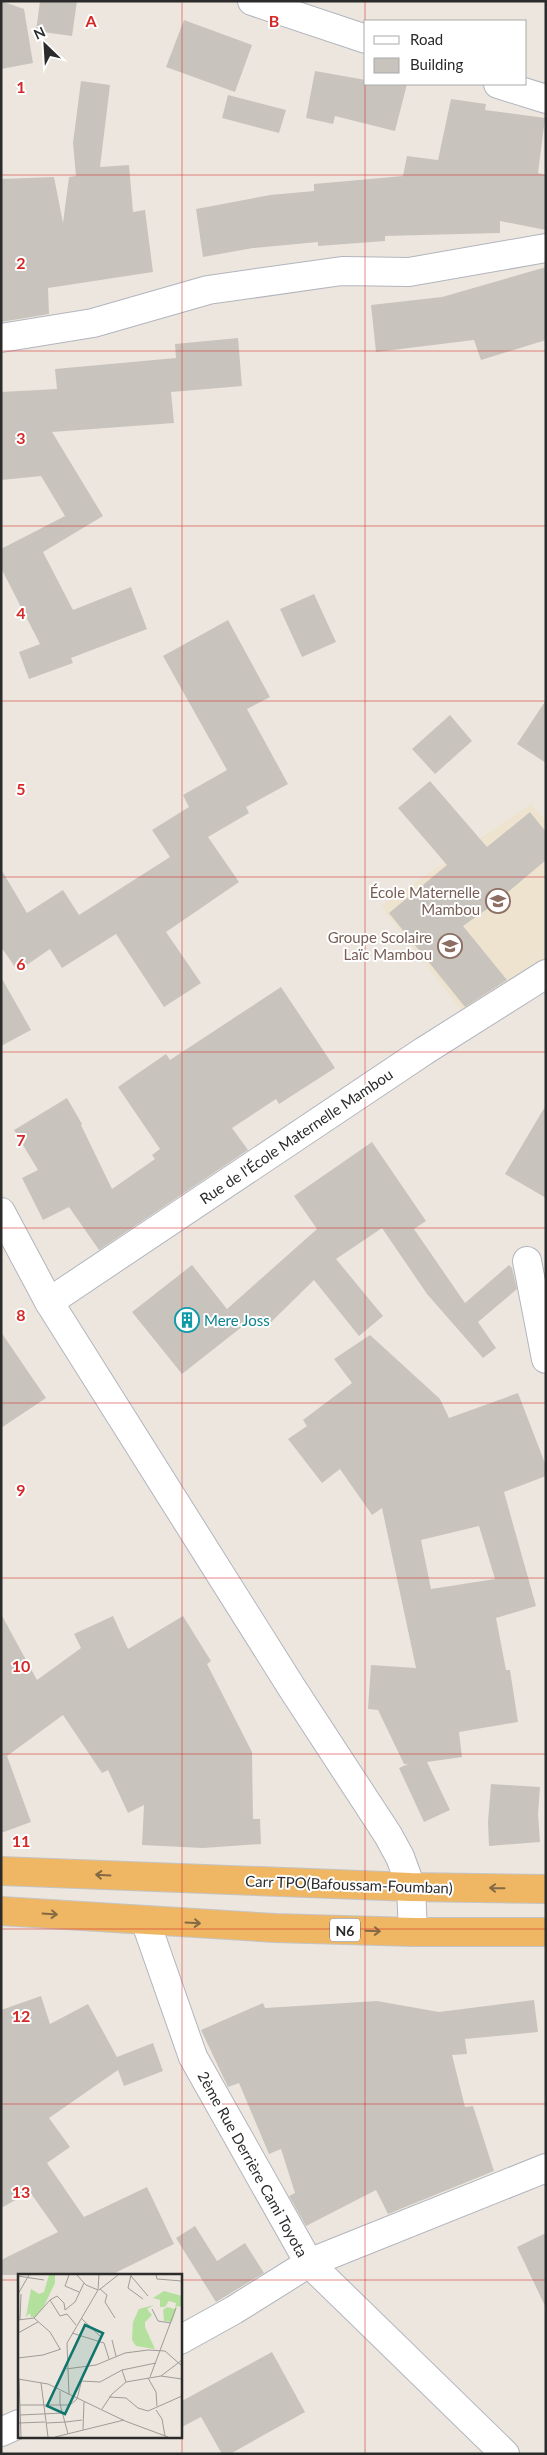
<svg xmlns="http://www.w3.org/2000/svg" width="547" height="2455" viewBox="0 0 547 2455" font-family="Lato,sans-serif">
<rect width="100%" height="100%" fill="#ece6de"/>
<path fill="#ede3cf" d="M531,804L546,821V964L468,1019L381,906Z"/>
<path fill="#c8c4bd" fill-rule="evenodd" d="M1,1L24,9L33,63L1,69Z
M40,1H77L72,36L36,31Z
M184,20L252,45L235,92L166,67Z
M315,71L366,80V84H407L395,131L335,116L333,124L306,118Z
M81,81L110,85L100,167L129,165L133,212L145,210L153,272L48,288L49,314L1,322V179L54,177L63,223L69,177L76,176L73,143Z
M228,95L286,110L279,133L222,118Z
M451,99L486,104L485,110L545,118L538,173L546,175V230L500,221V233L385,236V241L318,246V242L253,248L203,257L196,209L270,195L314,191V184L403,176L407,156L438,160Z
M546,267V340L481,360L474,340L376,352L371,305L442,297Z
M238,338L242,386L171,392L174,423L52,432L103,516L43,552L73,610L131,587L147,629L71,658L73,663L29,679L19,652L40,644L1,568V549L65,516L41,476L1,480V392L57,389L55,369L176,358L175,344Z
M314,594L336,642L302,657L280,609Z
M228,620L270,697L247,709L288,784L246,807L249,813L208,837L239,882L166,932L201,983L164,1007L116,934L62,968L50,949L18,971L1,947V869L27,913L63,890L79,915L170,857L152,830L189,807L183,795L227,770L163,656Z
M546,700V763L517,744Z
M450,715L472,741L435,774L412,749Z
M430,781L487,847L530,812L546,832V860L490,907L463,926L507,980L465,1007L389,913L447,865L398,808Z
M1,977L31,1030L1,1046Z
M281,987L335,1068L279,1104L276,1099L232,1128L248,1150L99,1250L69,1207L43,1220L22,1178L38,1170L14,1130L67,1098L82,1124L81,1125L112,1189L155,1159L152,1155L160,1149L118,1087L166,1054L170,1060Z
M546,1105V1198L505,1174Z
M372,1142L426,1221L414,1229L465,1303L509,1265L512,1268L517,1289L478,1322L496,1348L483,1358L427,1294L382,1228L336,1259L383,1316L359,1336L314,1280L267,1326L257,1315L182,1374L132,1312L192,1265L227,1309L317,1229L294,1196Z
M1,1332L46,1398L1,1428Z
M370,1335L440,1399L449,1418L518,1393L546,1466V1476L504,1492L536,1606L496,1618L506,1670H510L518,1722L459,1732L462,1757L427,1762L450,1810L424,1822L399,1768L408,1764H404L378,1710L368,1709L371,1665L416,1668L382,1508L372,1515L340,1469L322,1483L288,1439L307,1426L303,1420L352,1383L334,1359ZM479,1526L495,1579L431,1589L421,1540Z
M1,1614L37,1680L81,1648L74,1634L113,1616L128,1649L183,1616L211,1661L207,1664L252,1752L253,1819H260L261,1844L203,1848L142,1845L144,1805L128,1813L108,1770L102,1773L63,1715L7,1756L31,1822L1,1833Z
M491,1784L540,1787L538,1814L540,1842L489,1846L488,1822Z
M41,1996L50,2024L88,2004L117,2057L153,2043L163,2071L124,2086L118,2070L49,2118L70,2147L47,2163L84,2217L147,2187L174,2244L111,2275H1V2260L58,2232L30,2192L1,2208V2010Z
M534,2000L538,2032L465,2039L467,2054L452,2055L465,2107L473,2106L494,2171L388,2214L376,2190L306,2226L289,2196L295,2193L281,2149L269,2154L239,2083L228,2087L201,2030L263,2003L265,2008L377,2001L439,2012Z
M195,2226L217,2261L245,2243L264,2273L216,2302L176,2238Z
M546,2233V2308L517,2247Z
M272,2352L305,2412L230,2454H222L201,2417L180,2428V2402Z"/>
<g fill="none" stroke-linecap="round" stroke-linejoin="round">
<defs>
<path id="minor" d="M252,1L366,39
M498,84L546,99
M1,338L93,323L208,290L342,271L409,272L546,248
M527,1261L546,1359
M49,1302L424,1051L546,974
M145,1920L193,2057L309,2263L505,2454
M180,2340L234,2310L309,2263L546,2168
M1,2432L19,2424"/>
<path id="tertiary" d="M1,1212L49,1302L292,1688L388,1835L400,1857L411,1887L413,1932"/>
<path id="trunk" d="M1,1871L411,1887L546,1889
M1,1911L275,1928L413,1932H546"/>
</defs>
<use href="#minor" stroke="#b2b5be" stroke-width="30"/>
<use href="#tertiary" stroke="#b2b5be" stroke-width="30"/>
<use href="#trunk" stroke="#c4c4c4" stroke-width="30"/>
<use href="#minor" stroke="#fff" stroke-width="28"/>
<use href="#tertiary" stroke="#fff" stroke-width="28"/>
<use href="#trunk" stroke="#efb664" stroke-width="28"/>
</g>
<defs><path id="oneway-shaft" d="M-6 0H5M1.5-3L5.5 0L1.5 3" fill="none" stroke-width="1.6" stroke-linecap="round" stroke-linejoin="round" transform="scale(1.25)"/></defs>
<g stroke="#836a45">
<use href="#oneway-shaft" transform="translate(103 1875) rotate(-177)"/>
<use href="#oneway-shaft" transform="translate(497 1888) rotate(-179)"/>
<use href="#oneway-shaft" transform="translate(50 1914) rotate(4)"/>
<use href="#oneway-shaft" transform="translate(193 1923) rotate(3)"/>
<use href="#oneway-shaft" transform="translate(373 1931) rotate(2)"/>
</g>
<path fill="none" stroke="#d62828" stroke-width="1" stroke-opacity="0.55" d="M182,1V2454M365,1V2454M1,175H546M1,351H546M1,526H546M1,701H546M1,877H546M1,1052H546M1,1228H546M1,1403H546M1,1578H546M1,1754H546M1,1929H546M1,2104H546M1,2280H19M180,2280H546"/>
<defs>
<symbol id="school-ring" viewBox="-11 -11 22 22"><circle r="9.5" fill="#fff" stroke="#8d6e63" stroke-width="1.5"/><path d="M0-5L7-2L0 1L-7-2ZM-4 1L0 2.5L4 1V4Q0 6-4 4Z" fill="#8d6e63"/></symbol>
<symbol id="building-ring" viewBox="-11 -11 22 22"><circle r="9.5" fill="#fff" stroke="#0f9aa8" stroke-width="1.5"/><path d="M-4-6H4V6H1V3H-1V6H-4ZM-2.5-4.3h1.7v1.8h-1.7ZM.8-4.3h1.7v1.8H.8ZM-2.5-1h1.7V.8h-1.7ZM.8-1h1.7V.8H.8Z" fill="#0f9aa8"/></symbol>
</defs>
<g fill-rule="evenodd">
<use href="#school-ring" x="484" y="887" width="28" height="28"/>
<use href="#school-ring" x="436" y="932" width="28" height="28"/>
<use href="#building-ring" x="173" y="1306" width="28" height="28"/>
</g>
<g text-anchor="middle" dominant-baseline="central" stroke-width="4" stroke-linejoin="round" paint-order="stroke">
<rect fill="#fff" stroke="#6b6b6b" stroke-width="1" x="330" y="1918.5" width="30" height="23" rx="4"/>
<g font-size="14" font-weight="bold" fill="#2b2b2b">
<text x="345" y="1930">N6</text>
</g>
<g font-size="15" fill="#785e54" stroke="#fff" text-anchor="end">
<text x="480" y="892">École Maternelle<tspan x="480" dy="17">Mambou</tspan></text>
<text x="432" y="937">Groupe Scolaire<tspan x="432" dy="17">Laïc Mambou</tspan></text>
</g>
<g font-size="15" fill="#2b2b2b" stroke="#fff">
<text transform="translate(296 1136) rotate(-34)">Rue de l'École Maternelle Mambou</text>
<text transform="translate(349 1884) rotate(2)">Carr TPO(Bafoussam-Foumban)</text>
<text transform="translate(253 2164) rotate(61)">2ème Rue Derrière Cami Toyota</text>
</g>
<g font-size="15" fill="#0d838f" stroke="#fff" text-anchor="start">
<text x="204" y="1320">Mere Joss</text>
</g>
</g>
<g transform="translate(18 2274)">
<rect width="164" height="164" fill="#ece6de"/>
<path d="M31,1H37V9L26,32L17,43H13L12,39L8,43L13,15L21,20L26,18ZM146,17L164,22V33L159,32L154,48L146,47L145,36L149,33L157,35L158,29L151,27L147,33H142V26L135,24ZM136,31L129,35L134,41L127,48V53L137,75L118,72L114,66L115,48L121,35Z" fill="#b4e09e"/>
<path fill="none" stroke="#9f9b96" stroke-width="1" d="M51,1L47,12L61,18M59,1L68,11L80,16M113,1L110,14L125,25M138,1L139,5L164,7M0,2L26,6M113,2L130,22M82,15L89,21L87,28L97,44M81,16L100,1M0,20L11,1M32,26L39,22L46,29L47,36M134,35L140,47L153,49M47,36L57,28L66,9M16,44L32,26L42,42L49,40L58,51M63,44L84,64M0,46L16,44L32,58L42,75M2,46L3,20M0,59L20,48M54,59L86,69L91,85M94,66L98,82M0,84L25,81L43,75M48,95L78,91L107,79L130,76L147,77L164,92M104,96L138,89M143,102L164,86M132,103L158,34M130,104L138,118L139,132M0,105L30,110L107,147L150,163M1,105L3,163M63,107L82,108L104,96L108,108M23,109L30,163M42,117V130L50,160M51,121L49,69L80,16L81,1M91,123L108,124L120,134L130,137L164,122M2,131H52L59,125L65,101M84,135L94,120L108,108L143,102L164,105M138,136L144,145L147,162M2,141L45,139M48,148L64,146M1,149L27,148M28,149L48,148M65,156L66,128M37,163L106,146"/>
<path fill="#0f766e" fill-opacity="0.15" stroke="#0f766e" stroke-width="2.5" d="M67,51L85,59L47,140L29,132Z"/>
<rect width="164" height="164" fill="none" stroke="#2b2b2b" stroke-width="2.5"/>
</g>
<g font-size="16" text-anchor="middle" font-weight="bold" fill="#d62828" stroke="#fff" stroke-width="4" stroke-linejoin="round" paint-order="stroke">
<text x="91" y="27">A</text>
<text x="274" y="27">B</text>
<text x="21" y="93">1</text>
<text x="21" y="269">2</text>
<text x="21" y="444">3</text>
<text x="21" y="619">4</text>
<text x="21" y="795">5</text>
<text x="21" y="970">6</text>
<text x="21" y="1146">7</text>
<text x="21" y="1321">8</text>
<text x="21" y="1496">9</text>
<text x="21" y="1672">10</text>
<text x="21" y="1847">11</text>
<text x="21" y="2022">12</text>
<text x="21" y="2198">13</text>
</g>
<rect width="547" height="2455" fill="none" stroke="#2b2b2b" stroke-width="5"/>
<rect x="364" y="20" width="162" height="65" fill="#ffffff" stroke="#aaaaaa"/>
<rect x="374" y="36" width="25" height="8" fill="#ffffff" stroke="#aaaaaa"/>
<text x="410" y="45" font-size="15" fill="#2b2b2b">Road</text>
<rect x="374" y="58" width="25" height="15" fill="#c8c4bd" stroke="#aaaaaa"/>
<text x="410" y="70" font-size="15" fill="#2b2b2b">Building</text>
<g transform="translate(45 45) rotate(335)" stroke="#ffffff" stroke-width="4" paint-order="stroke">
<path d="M0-4L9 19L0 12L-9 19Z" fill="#2b2b2b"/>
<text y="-8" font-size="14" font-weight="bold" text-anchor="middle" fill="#2b2b2b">N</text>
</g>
</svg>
